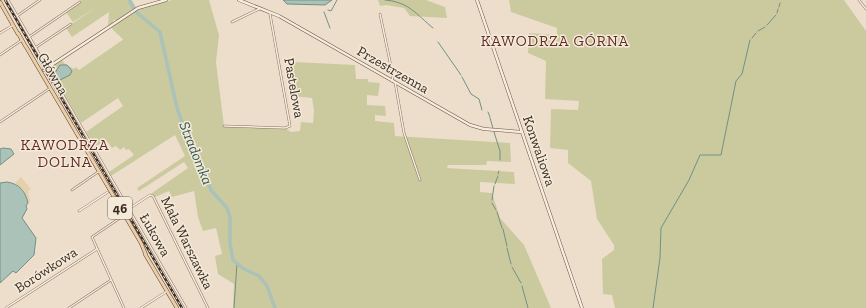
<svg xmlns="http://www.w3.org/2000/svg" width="866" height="308" viewBox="0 0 866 308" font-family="'Zilla Slab',serif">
<rect width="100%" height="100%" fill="#eddecb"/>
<path fill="#cbca9f" d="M79,0H132L136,8L116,21L114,19L113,23L108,26L109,12L72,37L66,28L98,6L73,22L66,12L82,1Z
M172,0H209L219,35L216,62L224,126L285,128L291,132L300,131L301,122L313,123L314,111L312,98L293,96L294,62L355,65L356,79H368V82L380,83L378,96L367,95V105L385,106L386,116L375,115V121L394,123L395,136L510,143L511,162L487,161L486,165H448L447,168L514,172L515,184L480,182V192L492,193L500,218L524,245L551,308H233L234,284L218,274L215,256L222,254L216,228L203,231L198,217L194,191L172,197L169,191L155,197L152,193L188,168L184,162L139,191L137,188L185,156L175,135L111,176L109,172L134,155L129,149L126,150L124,147L120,150L116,146L112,148L106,140L95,147L86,132L123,106L118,98L81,123L49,69L62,60L65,64L74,69L76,67L79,70L124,39L126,42L112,29V27L140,8Z
M378,0H426L445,7L447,18L410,16L404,8L386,5L380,6Z
M509,0H844L866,31V308H615L612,295L603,294L602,259L614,250V245L597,219L591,181L568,163V150L550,148L551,109L578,110L579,101L545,99L546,61L528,53L529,33L557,35V28L511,12Z"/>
<path fill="#e6cfab" d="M21,177L31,189L28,191L30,202L28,203L24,190L15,183Z"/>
<path fill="#abc2b8" stroke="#729085" d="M283,0H332L325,5L287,4Z
M60,65H67L72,71L70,75L58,81L53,76Z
M3,148L11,149L14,154L0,165V149Z
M7,182C20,184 25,191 28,203L26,206L27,209L22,218L36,238L34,255L16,273L13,271L0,283V183Z"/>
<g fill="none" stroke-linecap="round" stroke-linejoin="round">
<path stroke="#729085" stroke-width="1" d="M385,0C409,2 416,14 433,28
M779,7L780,3
M328,10L331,11L337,0
M324,12L330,28
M777,13L778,9
M767,25L776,15
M758,31L765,27
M752,38L756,33
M438,42L461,75
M462,77L471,94L479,99L482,110
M488,112L490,117
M490,118L493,128
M494,132L500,151V160
M498,174L499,171
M495,184L498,176
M492,200L494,186
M492,203L496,210
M497,212L502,228
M503,229L507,246
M507,248L511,264
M512,267L521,283
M522,286L528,308
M234,308L237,263
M653,308L660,258L661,228L689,180L700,155H721L736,81L742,74L750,40"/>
<path stroke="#abc2b8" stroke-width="3.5" d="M129,0L135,10
M135,11L160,32L177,108L182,122L211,190L227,208L230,217V243L233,260L244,269L259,276L267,286L275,308"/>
<defs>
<path id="street" d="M8,0L186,308
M859,0L866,9
M380,14L393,76L392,81
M17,16L40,0
M232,22L259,9
M0,33L12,26
M29,37L80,2
M35,48L71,24
M0,55L22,40
M395,82L404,133L420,180
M0,122L49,89
M224,126L285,128L290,126L270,14
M72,190L98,172
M79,211L108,192
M124,212L150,195L153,196L208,308
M123,216L92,237L124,308
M6,308L97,249
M69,308L111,280
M141,308L166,292"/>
<path id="secondary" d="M239,0L279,16L470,125L484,129L522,132
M477,0L582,308
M44,70L138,8L166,0"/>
<path id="primary" d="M0,2L18,34
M18,33L26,47
M25,45L141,243L146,255
M145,254L177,308"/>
</defs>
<use href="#street" stroke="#897060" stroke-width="2.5"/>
<use href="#secondary" stroke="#6b5243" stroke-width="3.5"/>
<use href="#primary" stroke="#574034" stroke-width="4"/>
<use href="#street" stroke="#f7edde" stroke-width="1.5"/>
<use href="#secondary" stroke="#f7edde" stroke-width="2.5"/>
<use href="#primary" stroke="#eccea7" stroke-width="3"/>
<defs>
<path id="rail" d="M5,0L182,308"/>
</defs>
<use href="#rail" stroke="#3a2b22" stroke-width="2.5"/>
<use href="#rail" stroke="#f4eada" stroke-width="1" stroke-dasharray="3" stroke-linecap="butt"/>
</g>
<g text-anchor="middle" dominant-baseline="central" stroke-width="3" stroke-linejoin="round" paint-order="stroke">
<rect fill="#f4eada" stroke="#726459" stroke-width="1" x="108" y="197" width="24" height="22" rx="3"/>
<g font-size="13" font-weight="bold" fill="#3a2b22">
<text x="120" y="208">46</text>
</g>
<g font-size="14" fill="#3a2b22" stroke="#f4eada">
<text transform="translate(393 70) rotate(30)">Przestrzenna</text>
<text transform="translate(53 74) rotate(60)">Główna</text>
<text transform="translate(294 88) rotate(80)">Pastelowa</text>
<text transform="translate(539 151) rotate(71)">Konwaliowa</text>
<text transform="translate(155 235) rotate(60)">Łukowa</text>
<text transform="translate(187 243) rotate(64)">Mała Warszawka</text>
<text transform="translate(46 270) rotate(-33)">Borówkowa</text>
</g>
<g font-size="15" letter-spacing="1" fill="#642a24" stroke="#f4eada">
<text x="555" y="41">KAWODRZA GÓRNA</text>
<text x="65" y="145">KAWODRZA<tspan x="65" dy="17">DOLNA</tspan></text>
</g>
<g font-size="15" font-style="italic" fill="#335952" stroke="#f4eada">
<text transform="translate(196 153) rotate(68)">Stradomka</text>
</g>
</g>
</svg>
